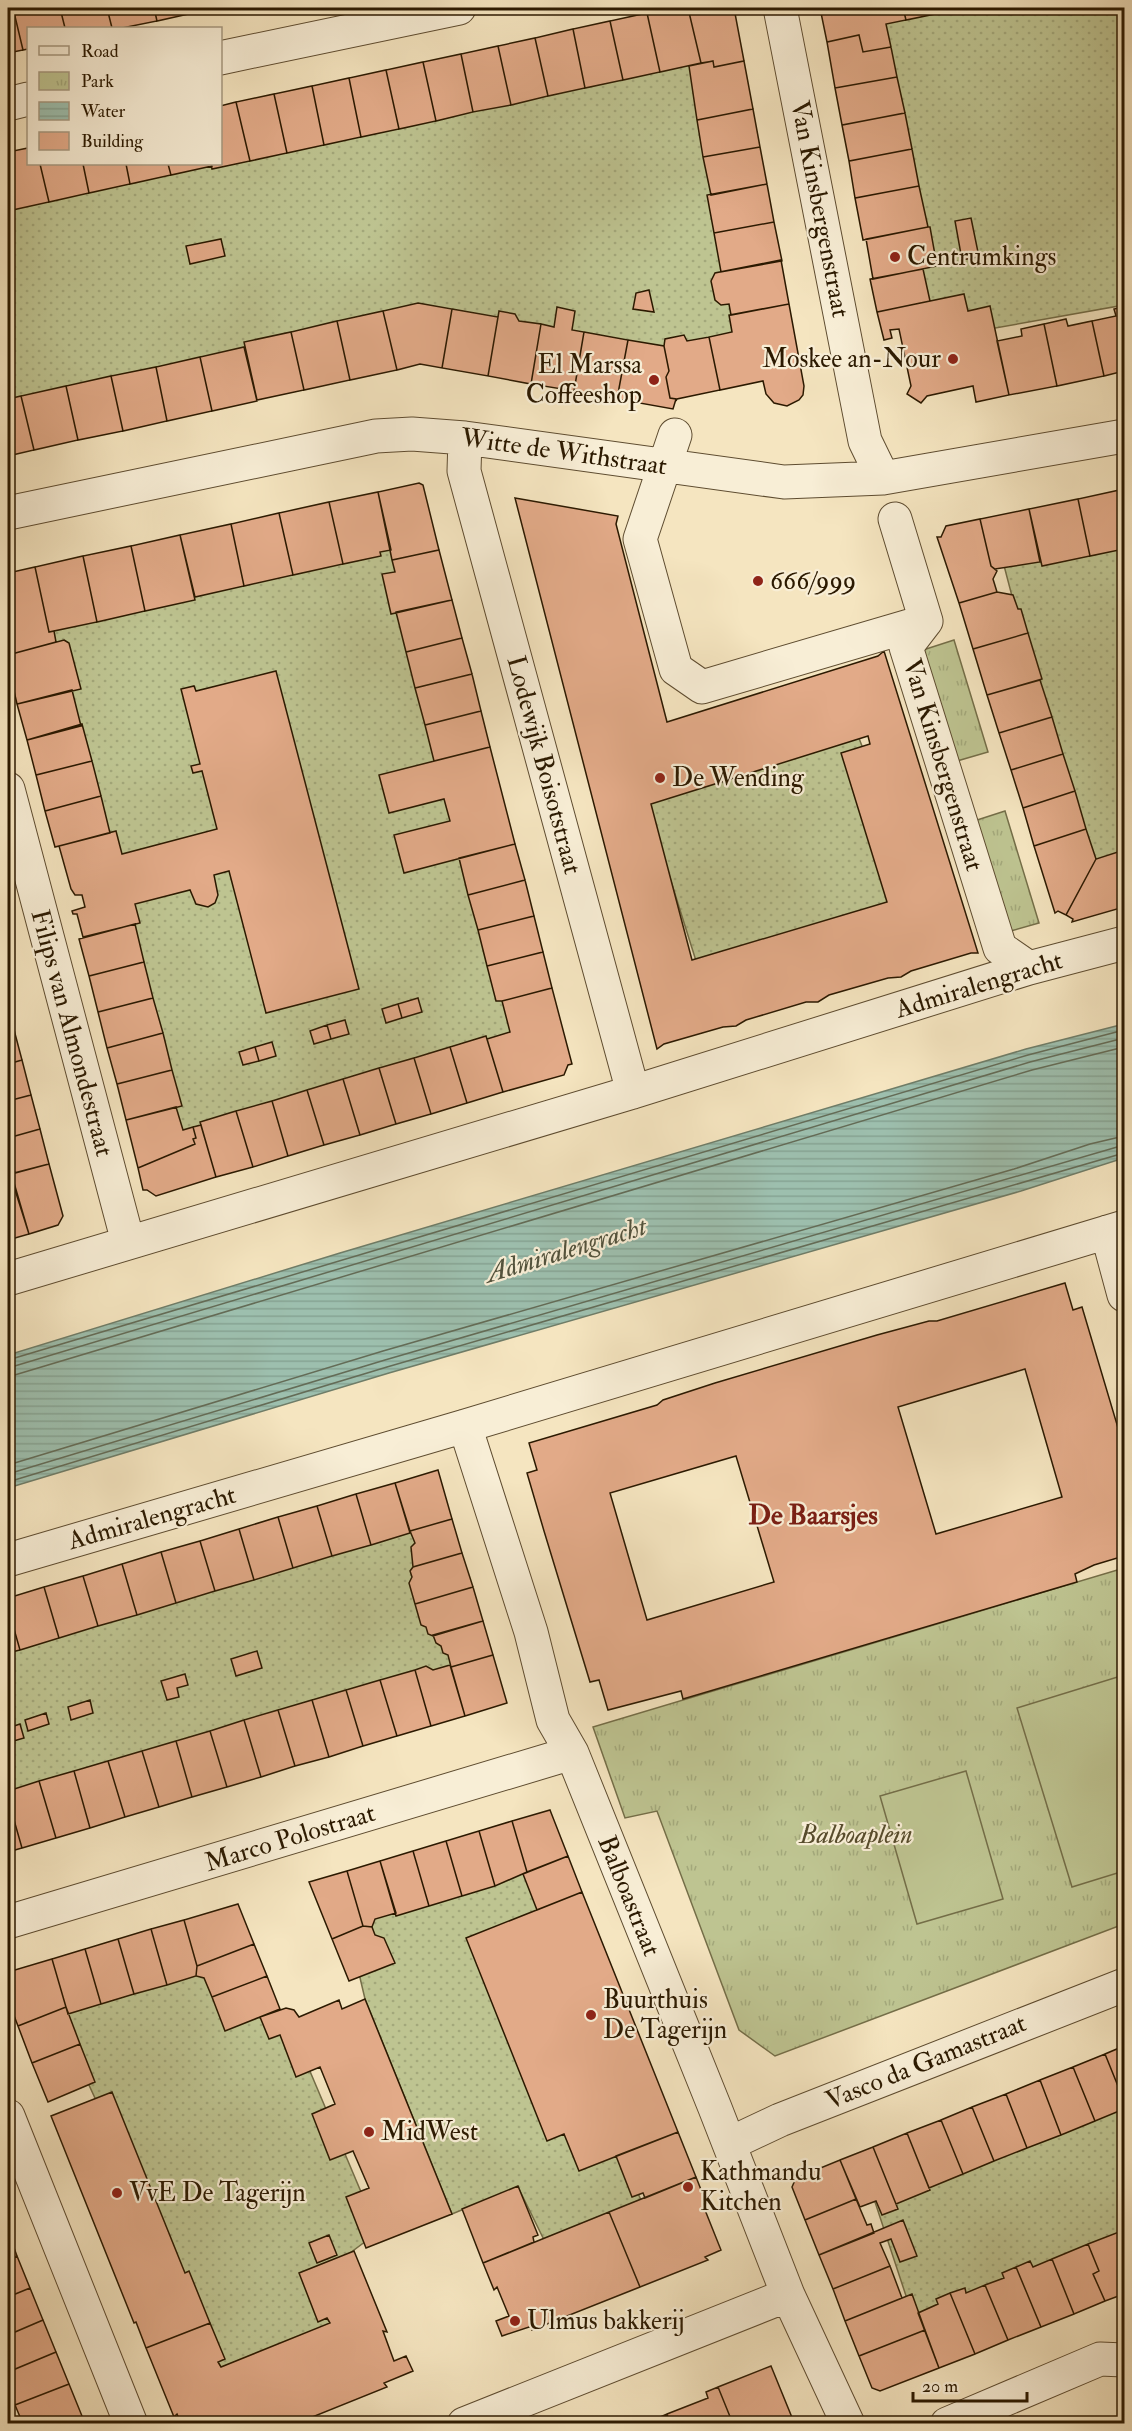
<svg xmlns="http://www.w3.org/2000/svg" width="1132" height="2431" viewBox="0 0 1132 2431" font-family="'IM FELL Double Pica',serif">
<defs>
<pattern id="grass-dots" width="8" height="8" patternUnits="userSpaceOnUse" patternTransform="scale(1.5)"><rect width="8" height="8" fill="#bec491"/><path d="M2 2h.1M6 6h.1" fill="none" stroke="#a3a87b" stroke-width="1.8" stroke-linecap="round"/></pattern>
<pattern id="park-tufts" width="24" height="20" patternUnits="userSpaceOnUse" patternTransform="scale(1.5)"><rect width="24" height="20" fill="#bec491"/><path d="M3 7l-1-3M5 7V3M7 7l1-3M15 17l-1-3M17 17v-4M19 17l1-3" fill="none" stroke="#a3a87b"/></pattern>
<pattern id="water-rules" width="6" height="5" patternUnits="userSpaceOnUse" patternTransform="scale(1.5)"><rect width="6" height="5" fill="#9dbfae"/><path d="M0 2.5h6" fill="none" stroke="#87a494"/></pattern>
</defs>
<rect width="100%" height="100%" fill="#f5e5c0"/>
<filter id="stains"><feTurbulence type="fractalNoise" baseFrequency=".00333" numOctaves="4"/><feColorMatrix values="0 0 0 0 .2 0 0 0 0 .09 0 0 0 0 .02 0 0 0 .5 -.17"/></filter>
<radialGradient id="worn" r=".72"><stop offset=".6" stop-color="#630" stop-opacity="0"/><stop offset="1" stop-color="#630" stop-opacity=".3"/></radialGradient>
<path fill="url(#grass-dots)" stroke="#746e48" stroke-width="1.5" d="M877,8H1124V305L939,338L844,15Z
M692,47L769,356L643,369L466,321L8,418V197L159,164H220Z
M401,519L532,1041L176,1170L20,600Z
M1124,533V858L1083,868L1001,554Z
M852,720L928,918L702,980L643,792Z
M419,1515L468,1676L8,1825V1641Z
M533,1857L549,1918L615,2141L644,2207L550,2252L518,2187L452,2214L365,1999L345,1914Z
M213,1946L238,2001L287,2017L378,2232L322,2274L346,2328L224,2377L51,2003Z
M1124,2091V2244L915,2323L873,2196Z"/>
<path fill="url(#park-tufts)" stroke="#746e48" stroke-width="1.5" d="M954,640L988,752L957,761L923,650Z
M1005,811L1039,923L1007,932L974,821Z
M1124,1568V1924L775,2056L739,2030L657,1811L625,1818L593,1727Z"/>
<path fill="#bec491" stroke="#746e48" stroke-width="1.5" d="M1124,1675V1871L1072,1887L1017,1708Z
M966,1771L1003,1899L917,1924L880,1796Z"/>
<path fill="url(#water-rules)" stroke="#6f7d68" stroke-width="1.5" d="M1124,1024V1158L1021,1191L389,1373L8,1488V1355L340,1253L1026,1049Z"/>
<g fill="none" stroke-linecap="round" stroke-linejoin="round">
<path stroke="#646c57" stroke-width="1.5" d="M8,1360L1028,1055L1124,1030
M8,1368L1030,1062L1124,1038
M8,1377L1032,1070L1124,1047
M8,1465L383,1351L1014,1169L1090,1144L1124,1136
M8,1474L385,1360L1124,1145
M8,1482L387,1367L1124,1153"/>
</g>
<path fill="#e2aa88" stroke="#2b1900" stroke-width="1.5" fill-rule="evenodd" d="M8,8H13L23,50L8,53Z
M13,8H60L65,28H28V49L23,50Z
M60,8H107L112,28H65Z
M107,8H154L157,21L122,28H112Z
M154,8H201L202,11L157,21Z
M673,8H688L701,63L660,72L647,13Z
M688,8H734L744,61L714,67L713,61L701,63Z
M820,8H903L906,20L886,24L891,47L863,52L859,35L827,42Z
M903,8H964L906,20Z
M647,13L660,72L623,80L610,21Z
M610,21L623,80L585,88L573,29Z
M573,29L585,88L548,96L535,38Z
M859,35L863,52L891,47L897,77L835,88L827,42Z
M535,38L548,96L511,105L498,46Z
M498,46L511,105L473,112L461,54Z
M461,54L473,112L436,121L423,62Z
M713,61L714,67L744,61L753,109L697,120L689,66Z
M423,62L436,121L399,129L386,70Z
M386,70L399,129L361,137L349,78Z
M897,77L905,113L842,125L835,88Z
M349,78L361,137L324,145L312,86Z
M312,86L324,145L287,153L274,94Z
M274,94L287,153L250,161L236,102Z
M236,102L250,161L212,169L211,164H220V106Z
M753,109L760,147L703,157L697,120Z
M905,113L912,149L849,161L842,125Z
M760,147L767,184L711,195L703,157Z
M28,148V164H40L49,202L8,211V152Z
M912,149L919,186L855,198L849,161Z
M40,164H83L89,193L49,202Z
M83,164H126L130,184L89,193Z
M126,164H168L171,175L130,184Z
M168,164H211L212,166L171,175Z
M767,184L774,222L714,233L707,195Z
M919,186L928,227L863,240L855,198Z
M971,218L979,257L962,260L955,221Z
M774,222L782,261L721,272L714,233Z
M928,227H930L937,266L873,279L866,239Z
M221,239L225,256L190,264L186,246Z
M781,260L789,304L731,315L729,304L721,305L715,300L711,281L715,273Z
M923,269L930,301L877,312L870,279Z
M649,290L654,312L633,309L636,293Z
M964,294L968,311L990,306L1009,395L976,402L973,386L927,396L921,403L907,394L911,386L899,329L890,330L892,338L884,340L877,312Z
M418,303L452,309L442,368L420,364L397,370L383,311Z
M789,304L804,386L803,395L799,400L787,406L774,403L766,394L763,381L720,390L709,337L732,332L729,315Z
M557,307L575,311L572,330L584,332L574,391L531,384L541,324L554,327Z
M1124,307V371L1104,376L1092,321L1116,316L1114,309Z
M452,309L498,317L488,376L442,368Z
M383,311L397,370L350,380L337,321Z
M499,311L515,314L519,321L541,324L531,384L488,376Z
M1066,319L1068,326L1092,321L1104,376L1057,386L1044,324Z
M337,321L350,380L304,390L291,332Z
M1044,324L1057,386L1009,395L997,341L1022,336L1021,329Z
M291,332L304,390L257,400L244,342Z
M584,332L628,340L617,399L574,391Z
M684,335L687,341L709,337L720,390L677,399L676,401V399L670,398L666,377L669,371L664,346L665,339Z
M628,340L664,346L669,371L666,377L670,398L676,399L673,409L617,399Z
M244,347L257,401L212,411L200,357Z
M200,357L212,411L167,421L156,367Z
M156,367L167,421L123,431L111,376Z
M111,376L123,431L78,440L66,386Z
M66,386L78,440L34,450L21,396Z
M21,396L34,450L8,456V399Z
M419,483L423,485L439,550L392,560L378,492Z
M1124,489V549L1090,556L1078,499Z
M378,492L391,550L380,552L381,556L343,564L329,502Z
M515,498L618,516L616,524L667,722L878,656L884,651L978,953H971L911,971L901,977L888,978L829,995L818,1002H806L746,1020L736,1026L723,1027L664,1044L657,1049ZM868,736L870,744L841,753L887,902L692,960L651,804Z
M1078,499L1090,556L1042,566L1029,509Z
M329,502L343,564L293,575L279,513Z
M1029,509L1040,562L995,569L991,566L980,519Z
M279,513L293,575L244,586L231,524Z
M980,519L991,566L997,571L993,579L997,592L959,603L937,537H941L946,526Z
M231,524L244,586L195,597L180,535Z
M180,535L195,600L145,611L131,546Z
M131,546L145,611L97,622L83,556Z
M439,550L452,600L391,614L382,574L395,572L392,560Z
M83,556L97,622L49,632L35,567Z
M35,567L49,632L54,631L56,642L8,655V573Z
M997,592L1013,595L1018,609H1021L1028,633L973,649L959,603Z
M452,600L462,638L406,652L396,612Z
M1028,633L1042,679L987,695L973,649Z
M462,638L472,674L415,688L406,652Z
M64,640L69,643L81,689L17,704L8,665V655Z
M276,671L359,989L266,1013L229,871L214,875L218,895L215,903L208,907L196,904L190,890L135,904L140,923L83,937L77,914H73L72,911L85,907L82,895H75L71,889L59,846L116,831L122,854L217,829L202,771L193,773L191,766L200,764L181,689L194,686L196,691Z
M472,674L481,711L425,725L415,688Z
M1040,680L1052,717L999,733L987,695Z
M72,690L81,726L27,740L17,704Z
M481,711L490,747L434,761L425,725Z
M1052,717L1063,754L1011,770L999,733Z
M82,724L92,761L36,775L27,740Z
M490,747L515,844L404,873L394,835L450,821L444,799L389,813L379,775Z
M1063,754L1075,791L1023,808L1011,770Z
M92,761L101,796L45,811L36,775Z
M1075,791L1086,829L1034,846L1023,808Z
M101,796L110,833L55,847L45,811Z
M1086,829L1096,859L1066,915L1058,911L1055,913L1034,846Z
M515,844L525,880L468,895L459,858Z
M1124,850V907L1072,922L1073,919L1066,915L1096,859Z
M525,880L534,916L478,930L468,895Z
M534,916L543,952L487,966L478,930Z
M135,924L144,962L89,976L79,939Z
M543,952L552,988L502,1001H496L487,966Z
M144,962L153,998L98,1012L89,976Z
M552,988L572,1064L568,1065L564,1075L503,1092L487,1039L510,1032L502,1001Z
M153,998L163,1033L107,1048L98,1012Z
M418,998L422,1012L402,1018L398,1004Z
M398,1004L402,1018L386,1023L382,1009Z
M345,1020L349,1034L331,1039L327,1025Z
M327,1025L331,1039L314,1044L310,1031Z
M13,1026L22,1060L8,1064V1028Z
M163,1033L172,1070L117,1084L107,1048Z
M486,1036L503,1092L467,1103L450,1047Z
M272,1042L276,1056L259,1061L255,1047Z
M255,1047L259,1061L243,1065L239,1052Z
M450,1047L467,1103L431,1114L414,1058Z
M414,1058L431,1114L396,1124L379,1068Z
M22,1060L31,1095L8,1101V1064Z
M379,1068L396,1124L360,1135L343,1079Z
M172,1070L182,1106L126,1120L117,1084Z
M343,1079L360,1135L324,1145L307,1090Z
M307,1090L324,1145L288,1156L272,1101Z
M31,1095L40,1129L8,1138V1101Z
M272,1101L288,1156L253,1167L236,1111Z
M176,1107L183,1130L193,1127L196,1138L193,1139L195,1144L138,1168L126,1120Z
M236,1111L253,1167L216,1177L200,1122Z
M201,1125L216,1177L156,1196L147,1190H143L138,1168L195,1144L193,1139L196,1138L193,1127Z
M40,1129L49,1164L15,1173L8,1151V1138Z
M49,1164L63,1216L58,1225L29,1234L10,1174Z
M12,1176L29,1234L8,1240V1177Z
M1065,1283L1073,1310L1082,1307L1124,1448V1556L1094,1565L1075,1574L1077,1582L683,1699L681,1691L608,1710L599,1680L590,1682L544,1531L527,1473L537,1470L529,1443L657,1405L663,1400L715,1383L877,1335L929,1321H937ZM1025,1369L1062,1497L936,1534L898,1407ZM736,1456L774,1582L647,1620L610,1493Z
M438,1470L452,1519L410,1531L395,1483Z
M395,1483L410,1533L371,1545L356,1494Z
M356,1494L371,1545L332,1556L317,1506Z
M317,1506L332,1556L293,1568L278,1517Z
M278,1517L293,1568L254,1580L239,1529Z
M452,1519L462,1553L413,1567L411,1547L415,1543L410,1531Z
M239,1529L254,1580L215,1591L200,1541Z
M200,1541L215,1591L176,1603L161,1552Z
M161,1552L176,1603L137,1615L122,1564Z
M462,1553L473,1587L415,1604L409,1583L412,1577L410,1571L413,1567Z
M122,1564L137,1615L98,1626L83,1576Z
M83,1576L98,1626L59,1638L44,1587Z
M44,1587L59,1638L20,1650L8,1608V1598Z
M473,1587L483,1621L433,1636L428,1634L426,1627L421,1625L415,1604Z
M8,1608L20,1650L8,1653Z
M483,1621L493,1655L451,1667L448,1655L443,1653L441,1646L436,1643L433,1635Z
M257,1651L262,1668L236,1676L231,1659Z
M493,1655L507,1703L465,1716L451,1667Z
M450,1665L465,1716L431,1726L415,1670L426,1666L433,1670Z
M415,1670L431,1726L397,1736L380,1680Z
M185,1674L188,1685L177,1688L179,1697L167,1700L161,1681Z
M380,1680L397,1736L363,1746L346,1690Z
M346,1690L363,1746L329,1757L312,1700Z
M90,1700L93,1713L71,1720L68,1707Z
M312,1700L329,1757L295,1766L278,1710Z
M278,1710L295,1766L261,1777L244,1720Z
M46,1713L49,1724L28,1731L25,1720Z
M244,1720L261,1777L227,1787L210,1731Z
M20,1724L24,1738L10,1742L8,1728Z
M210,1731L227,1787L192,1797L176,1741Z
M176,1741L192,1797L159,1807L142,1751Z
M142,1751L159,1807L125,1817L108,1761Z
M108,1761L125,1817L90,1828L74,1771Z
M74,1771L90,1828L56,1838L39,1781Z
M39,1781L56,1838L22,1848L8,1799V1791Z
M8,1799L22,1848L8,1852Z
M550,1810L568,1856L527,1872L512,1821Z
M512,1821L527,1872L495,1886L479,1831Z
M479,1831L495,1886L462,1896L446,1841Z
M446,1841L462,1896L429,1906L413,1851Z
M413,1851L429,1906L396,1916L380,1861Z
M568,1856L582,1892L537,1910L523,1874Z
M380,1861L396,1913L375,1919L372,1927L363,1926L347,1871Z
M347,1871L363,1926L332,1939L309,1882Z
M582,1892L678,2132L579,2171L564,2134L547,2141L466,1938Z
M238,1904L254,1944L197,1966L184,1920Z
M184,1920L197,1966L196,1976L167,1985L151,1929Z
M363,1926L372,1927L375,1935L384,1938L395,1963L349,1981L332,1939Z
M151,1929L167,1985L134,1994L118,1939Z
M118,1939L134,1994L101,2004L85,1949Z
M254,1944L267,1976L212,1997L204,1978L196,1976L197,1966Z
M85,1949L101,2004L68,2014L52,1959Z
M52,1959L66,2007L18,2026L8,2000V1972Z
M267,1976L280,2009L225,2031L212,1997Z
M365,1999L452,2214L366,2248L346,2197L369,2188L353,2151L330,2160L312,2114L335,2104L320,2067L296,2077L280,2035L269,2039L260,2017L286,2008L294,2010L299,2017L339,2000L342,2009Z
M66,2007L80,2044L32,2063L18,2026Z
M80,2044L95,2082L48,2102L32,2063Z
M1124,2046V2101L1105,2054Z
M1105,2054L1124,2101V2109L1095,2121L1073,2067Z
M1073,2067L1095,2121L1061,2135L1040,2080Z
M1040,2080L1061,2135L1027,2148L1006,2094Z
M112,2092L185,2273L189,2271L210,2323L146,2348L136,2322L134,2323L51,2116Z
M1006,2094L1027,2148L994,2161L972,2107Z
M972,2107L994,2161L963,2174L941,2120Z
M941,2120L963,2174L929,2188L907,2133Z
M678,2132L696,2177L645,2198L643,2193L632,2197L616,2156Z
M907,2133L930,2190L896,2204L873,2147Z
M873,2147L898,2209L882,2215L876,2201L860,2207L840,2160Z
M840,2160L856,2199L805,2220L792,2187L796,2178Z
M696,2177L707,2205H703L721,2250L705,2257L708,2260L640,2287L609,2212Z
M518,2186L538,2235L533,2237L534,2242L483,2263L462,2209Z
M856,2199L867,2225L871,2224L874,2233L819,2255L805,2220Z
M609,2212L640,2287L532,2330V2326L502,2336L496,2321L509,2316L497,2287L494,2290L483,2263Z
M903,2220L917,2256L900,2262L891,2239L880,2243L890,2266L833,2289L819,2255Z
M1124,2230V2294L1105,2301L1093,2274L1099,2271L1088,2244Z
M8,2231L17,2256L8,2260Z
M329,2235L337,2255L317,2263L309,2243Z
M1088,2244L1099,2271L1093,2274L1105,2301L1074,2314L1052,2259Z
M354,2251L387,2332L383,2331L394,2361L406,2356L413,2371L384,2383L387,2387L295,2424H181L177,2414L174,2417L146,2348L210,2323L225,2359L218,2362L221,2367L330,2323L327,2318L318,2322L299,2273Z
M17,2256L30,2288L8,2297V2260Z
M1052,2259L1074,2314L1041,2327L1016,2267L1030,2261L1033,2267Z
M890,2266L902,2298L845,2321L833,2289Z
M1016,2267L1041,2327L1008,2340L985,2285L1004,2278L1002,2273Z
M985,2285L1008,2340L975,2354L950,2293L965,2288L966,2293Z
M30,2288L43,2320L8,2335V2297Z
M950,2293L975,2354L939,2368L918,2313L938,2304L936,2299Z
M912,2294L925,2330L859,2356L845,2321Z
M43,2320L56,2352L8,2372V2335Z
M925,2330L939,2368L880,2391L872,2388L859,2356Z
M56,2352L69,2384L15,2405L8,2386V2372Z
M771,2366L793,2420L785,2424H733L718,2387Z
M69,2384L82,2416L63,2424H23L15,2405Z
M718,2387L733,2424H670L667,2414L708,2398L706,2392Z
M667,2414L670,2424H644Z"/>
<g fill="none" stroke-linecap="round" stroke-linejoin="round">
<defs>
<path id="minor" d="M780,8L865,441L883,478
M220,58L459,8
M8,104L28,99
M675,435L640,539L676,669L702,687L926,621
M465,438L464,471L633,1092
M8,513L376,436L412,434L465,438L784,482L883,478L1124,436
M895,519L926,621L906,647L1000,948L1029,968
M8,789L128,1242
M1107,1232L1124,1295
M8,1279L633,1092L1029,968L1124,943
M465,1426L531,1632L553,1720L572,1753L715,2108L788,2295L848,2424
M8,1560L465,1426L1124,1227
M8,1922L572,1753
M8,2116L131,2424
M729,2144L780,2120L1124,1985
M464,2424L788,2295
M947,2424L1100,2359L1124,2360"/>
</defs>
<use href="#minor" stroke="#5e4c30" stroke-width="35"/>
<use href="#minor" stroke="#f8eed6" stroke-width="33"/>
</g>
<g fill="#8f2418" stroke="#f8eed6" stroke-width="2">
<circle cx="895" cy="257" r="6"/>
<circle cx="953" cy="359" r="6"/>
<circle cx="654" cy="380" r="6"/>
<circle cx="758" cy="581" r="6"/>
<circle cx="660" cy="778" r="6"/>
<circle cx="591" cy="2015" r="6"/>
<circle cx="369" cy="2132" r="6"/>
<circle cx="688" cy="2187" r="6"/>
<circle cx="117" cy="2193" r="6"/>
<circle cx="515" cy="2321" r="6"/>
</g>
<g text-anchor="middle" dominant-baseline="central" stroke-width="4.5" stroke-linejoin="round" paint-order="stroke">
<g font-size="26" fill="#2b1900" stroke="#f8eed6">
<text transform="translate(820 209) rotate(79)">Van Kinsbergenstraat</text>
<text transform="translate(564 452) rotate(8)">Witte de Withstraat</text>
<text transform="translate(544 765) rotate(75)">Lodewijk Boisotstraat</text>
<text transform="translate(943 765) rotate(73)">Van Kinsbergenstraat</text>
<text transform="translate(979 985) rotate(-17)">Admiralengracht</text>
<text transform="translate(72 1033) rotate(75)">Filips van Almondestraat</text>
<text transform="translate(152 1518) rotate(-16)">Admiralengracht</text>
<text transform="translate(290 1838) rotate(-17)">Marco Polostraat</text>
<text transform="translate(629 1896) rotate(68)">Balboastraat</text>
<text transform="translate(926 2062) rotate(-22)">Vasco da Gamastraat</text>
</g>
<g font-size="26" fill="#2b1900" stroke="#f8eed6" text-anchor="start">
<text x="907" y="257">Centrumkings</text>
<text x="941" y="359" text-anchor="end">Moskee an-Nour</text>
<text x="642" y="365" text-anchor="end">El Marssa<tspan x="642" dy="30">Coffeeshop</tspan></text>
<text x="770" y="581">666/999</text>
<text x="672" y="778">De Wending</text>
<text x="603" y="2000">Buurthuis<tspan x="603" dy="30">De Tagerijn</tspan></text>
<text x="381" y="2132">MidWest</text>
<text x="700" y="2172">Kathmandu<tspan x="700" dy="30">Kitchen</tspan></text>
<text x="129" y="2193">VvE De Tagerijn</text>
<text x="527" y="2321">Ulmus bakkerij</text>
</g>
<g font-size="26" font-style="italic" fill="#574c2c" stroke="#f8eed6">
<text x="856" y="1835">Balboaplein</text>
</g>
<g font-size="27" font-style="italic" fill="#53533d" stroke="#f8eed6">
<text transform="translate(566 1250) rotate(-17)">Admiralengracht</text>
</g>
<g font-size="28" font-weight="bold" fill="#7a1f14" stroke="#f8eed6">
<text x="813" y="1515">De Baarsjes</text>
</g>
</g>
<rect width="1132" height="2431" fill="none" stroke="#f5e5c0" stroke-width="30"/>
<rect x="9" y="9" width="1114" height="2413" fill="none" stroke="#2b1900" stroke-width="3"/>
<rect x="15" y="15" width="1102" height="2401" fill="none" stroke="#2b1900" stroke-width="1.5"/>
<rect x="27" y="27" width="195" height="138" fill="#f8eed6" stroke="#a69980" stroke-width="1.5"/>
<rect x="39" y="46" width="30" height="9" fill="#f8eed6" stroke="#a69980" stroke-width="1.5"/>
<text x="81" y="57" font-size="18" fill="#2b1900">Road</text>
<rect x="39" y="72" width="30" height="18" fill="url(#park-tufts)" stroke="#a69980" stroke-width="1.5"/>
<text x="81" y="87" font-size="18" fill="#2b1900">Park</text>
<rect x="39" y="102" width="30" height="18" fill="url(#water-rules)" stroke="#a69980" stroke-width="1.5"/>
<text x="81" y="117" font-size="18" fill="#2b1900">Water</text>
<rect x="39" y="132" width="30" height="18" fill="#e2aa88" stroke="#a69980" stroke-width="1.5"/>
<text x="81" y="147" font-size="18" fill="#2b1900">Building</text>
<path d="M913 2392v9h114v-9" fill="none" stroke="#2b1900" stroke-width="3"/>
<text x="922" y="2392" font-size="18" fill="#2b1900" stroke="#f8eed6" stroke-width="4.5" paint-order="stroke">20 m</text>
<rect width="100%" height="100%" filter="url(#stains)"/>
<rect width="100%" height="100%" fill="url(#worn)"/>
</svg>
